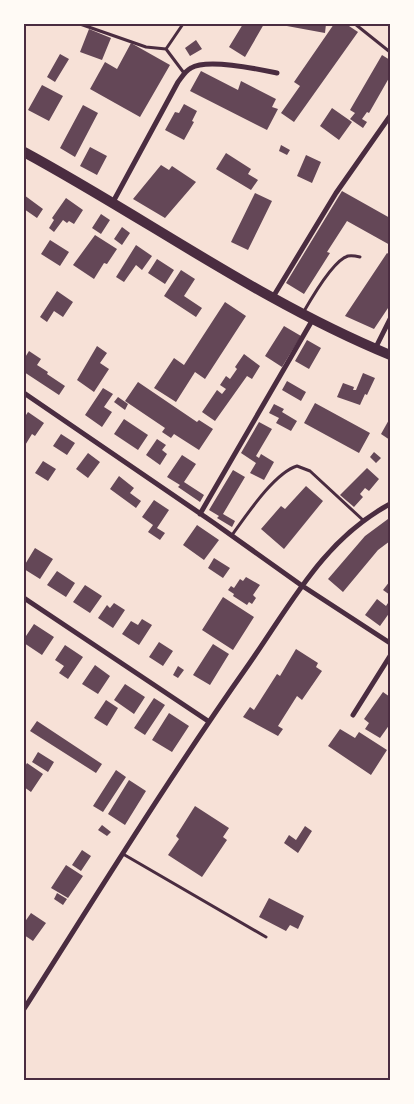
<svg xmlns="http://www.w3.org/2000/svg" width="414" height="1104" viewBox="0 0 414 1104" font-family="'Fira Sans',sans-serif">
<rect width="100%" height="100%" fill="#f7e1d7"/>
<path fill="#644757" d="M243,24H264L245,57L229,47Z
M276,24H326L325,33Z
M334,24H346L358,32L294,122L281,113L300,86L294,82Z
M89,29L111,38L102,60L80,52Z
M196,40L202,49L190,56L185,48Z
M131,43L170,65L140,117L90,89L105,62L117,69Z
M60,54L69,59L55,82L47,77Z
M382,55L390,60V79L389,78L369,113L367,112L362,119L367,122L363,128L350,119L355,113L350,110Z
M201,71L238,90L241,81L276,99L272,107L278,109L267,130L190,91Z
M42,85L63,96L49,121L28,110Z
M184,104L197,111L192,121L194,122L184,140L165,130L175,112L179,113Z
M83,105L98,113L75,157L60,148Z
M332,108L352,122L339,140L320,126Z
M281,145L290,150L287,155L279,151Z
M90,147L107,156L97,175L80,166Z
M226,153L251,169L248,174L258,180L251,190L216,169Z
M306,155L321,162L312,183L297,176Z
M161,165L169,170L172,166L196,182L165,218L133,199Z
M342,191L390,218V245L347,221L327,252L330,253L304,294L286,283Z
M255,193L272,201L248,250L231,242Z
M24,195L43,209L37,218L24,209Z
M66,198L83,210L74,224L69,221L67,223L63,220L54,232L49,228L54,220L52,218Z
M101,214L110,220L101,234L92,228Z
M122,227L130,233L122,245L114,239Z
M95,235L117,249L107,264L104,263L94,279L73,265Z
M50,240L69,252L60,266L41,254Z
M136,245L152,256L142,270L136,265L124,282L116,277Z
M387,253L390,255V305L374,329L345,316Z
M157,259L174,270L165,284L148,273Z
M181,270L195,279L184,296L202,308L196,317L164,296Z
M57,291L73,302L63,317L54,311L47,322L40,317Z
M225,302L246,316L205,379L195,372L176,402L154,388L174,358L184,365Z
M284,326L301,336L282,367L265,356Z
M307,340L321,348L309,369L295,361Z
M97,346L107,353L100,363L109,369L94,392L77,380Z
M29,351L41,359L37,365L48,372L47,374L65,386L59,395L24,372V359Z
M244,354L260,366L252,379L247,376L215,421L202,412L217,390L222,394L226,389L220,385L226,376L230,379L237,369L235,367Z
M363,373L375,378L367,395L365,394L360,405L337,397L343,383L354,387L353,390H356Z
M287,381L306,392L301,401L282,390Z
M138,382L197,422L199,420L213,429L199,450L174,434L171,438L162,432L165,428L125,401Z
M103,388L113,394L104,407L112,412L102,427L85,415Z
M118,397L128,404L125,410L114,402Z
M315,403L370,433L359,453L304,423Z
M274,404L284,409L282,412L297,421L291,431L276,423L279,418L269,413Z
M28,412L44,423L35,436L32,434L24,447V418Z
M390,418V440L381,434Z
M124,419L148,435L138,450L114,434Z
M259,422L272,429L256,456L259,458L261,454L274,462L264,480L250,473L256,463L241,453Z
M61,434L75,443L67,455L53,446Z
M157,439L166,445L162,450L167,454L160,465L146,455Z
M374,452L381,458L376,463L370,457Z
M88,453L100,462L88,478L76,469Z
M182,455L196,464L184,482L204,495L200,502L178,487L180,485L167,477Z
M43,461L56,469L48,481L35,473Z
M367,468L379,479L369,491L365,488L360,494L363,497L354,507L340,495Z
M233,470L245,477L223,514L235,521L232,527L217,518L219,516L209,510Z
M119,476L134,488L130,493L141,501L136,508L110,489Z
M306,486L323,501L284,549L261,529L281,506L285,509Z
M154,500L169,510L157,528L165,533L160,540L148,532L153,525L142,517Z
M388,519L390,522V541L378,550L343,592L328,579L365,536Z
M197,525L219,540L204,560L183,545Z
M35,548L53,559L40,579L24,569V566Z
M214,558L230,568L223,578L208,568Z
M57,571L75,583L66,597L47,585Z
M246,577L260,585L253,595L256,598L252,604L249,602L247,605L233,596L234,594L228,590L231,586L234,588L240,579L243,581Z
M390,581V595L383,590Z
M85,585L102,596L90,613L73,602Z
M223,597L254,617L233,650L202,630Z
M377,599L386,606L390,600V612L380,626L365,615Z
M114,603L125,610L113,628L98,618L107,605L110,608Z
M142,619L152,625L139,645L122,634L131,621L138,625Z
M34,624L54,637L42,655L24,643V639Z
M159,642L173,651L163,666L149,657Z
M213,644L229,654L210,685L193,675Z
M65,645L83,657L68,679L59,673L64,666L55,660Z
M296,649L318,663L316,667L322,671L302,700L297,696L278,726L283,729L278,736L243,717L250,707L254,710L277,674L280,676Z
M95,665L110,676L98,694L82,684Z
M178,666L184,670L178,678L173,675Z
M125,684L145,697L134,714L114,700Z
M383,692L390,697V724L380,738L365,729L369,723L364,719Z
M154,698L165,705L145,735L134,728Z
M106,700L118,708L107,726L94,718Z
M169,713L189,726L172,752L152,740Z
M37,721L102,764L96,773L30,731Z
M340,729L355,738L359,732L387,750L371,775L328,746Z
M38,752L54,762L48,772L32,762Z
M27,763L43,774L31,792L24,787V768Z
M116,770L126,777L103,812L93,806Z
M129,780L146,791L125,825L108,814Z
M195,806L229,828L223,837L227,840L202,877L168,855L179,839L176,836Z
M102,825L111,832L107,836L98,830Z
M305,826L312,831L298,853L284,843L289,835L296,840Z
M82,850L91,856L81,871L72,865Z
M66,865L83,876L68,898L51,888Z
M57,893L67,899L63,905L54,899Z
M269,898L304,916L298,929L290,925L286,931L259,917Z
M31,913L46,923L33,941L24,935V923Z"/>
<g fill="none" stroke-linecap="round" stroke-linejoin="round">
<path stroke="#4a2c40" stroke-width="3" d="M80,24L146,47L166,49
M183,24L166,49L184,73
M355,24L390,52
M303,313C311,299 333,260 348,256C352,255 356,256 360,257
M232,535C246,516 274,473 297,466L310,471L364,521
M123,854L266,937"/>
<path stroke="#4a2c40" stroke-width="5" d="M113,202L178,82C182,77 185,71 191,68C207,58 258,69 277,73
M273,297L336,193L390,116
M375,349L390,319
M24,393L214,523L301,585L390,643
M200,514L313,319
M24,598L208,721
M353,715L390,656
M24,1009C98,893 170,776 249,664C291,604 323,540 390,504"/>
<path stroke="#4a2c40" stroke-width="10" d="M24,152C146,218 261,302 390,355"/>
</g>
<rect width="414" height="1104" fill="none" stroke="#fffaf5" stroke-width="50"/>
<rect x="25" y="25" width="364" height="1054" fill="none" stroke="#4a2c40" stroke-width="2"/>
</svg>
